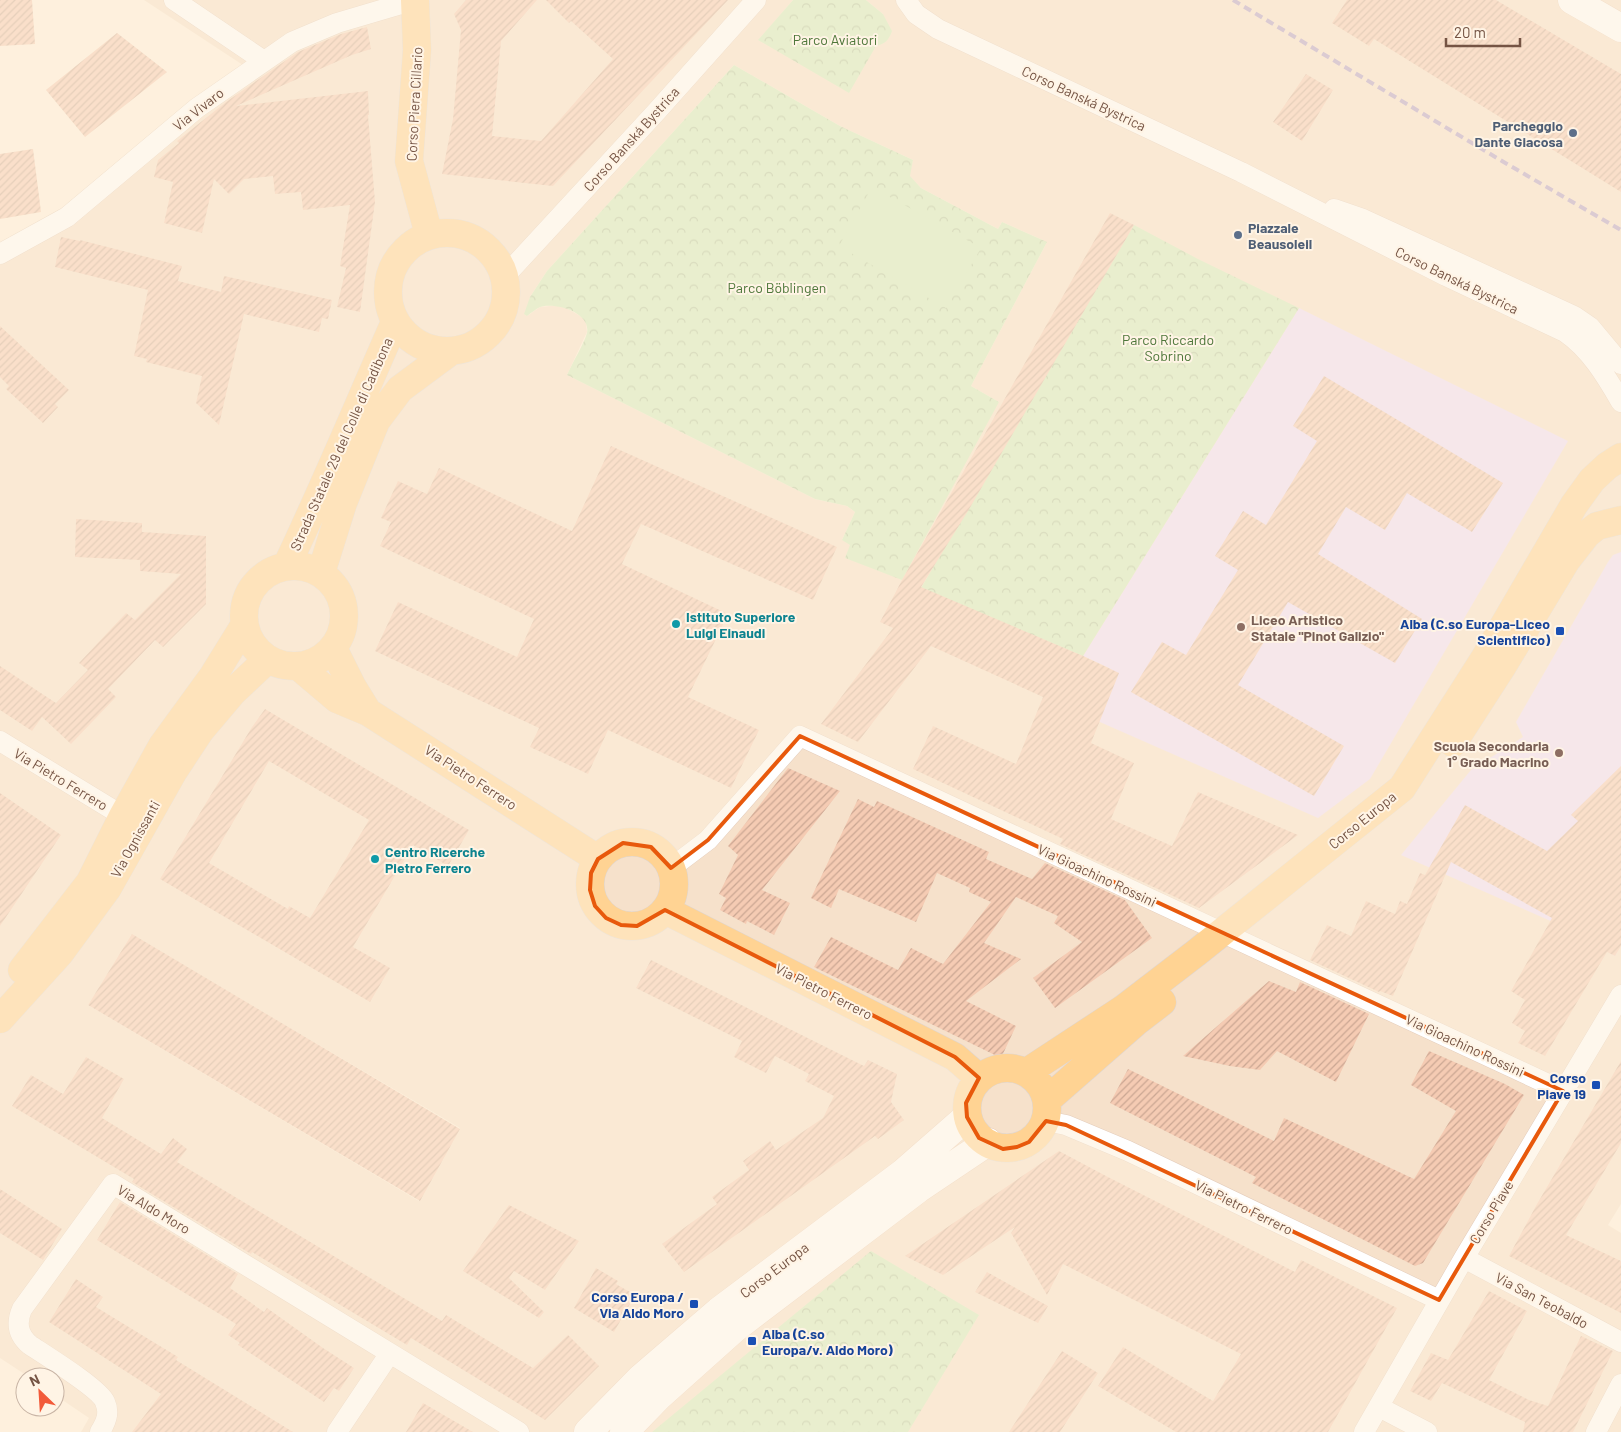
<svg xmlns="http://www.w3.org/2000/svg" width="1621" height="1432" viewBox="0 0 1621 1432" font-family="Barlow,sans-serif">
<defs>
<pattern id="park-crowns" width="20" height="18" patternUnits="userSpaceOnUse" patternTransform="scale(1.25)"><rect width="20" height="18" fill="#d1ecbc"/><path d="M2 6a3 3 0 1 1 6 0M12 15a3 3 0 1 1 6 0" fill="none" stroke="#aec29a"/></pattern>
<pattern id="building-hatch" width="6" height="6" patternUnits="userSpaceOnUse" patternTransform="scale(1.25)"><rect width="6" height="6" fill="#f5cbb3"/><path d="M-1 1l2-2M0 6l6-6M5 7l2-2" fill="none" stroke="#cba793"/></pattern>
</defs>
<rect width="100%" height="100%" fill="#fef0dd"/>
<path fill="#f6e1cb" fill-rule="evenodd" d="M144,0H793L759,40L883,14L866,0H1621V1204L1608,1225L1621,1233V1432H81L89,1418L55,1395V1377H29L0,1358V265L76,222L255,73ZM734,65L840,126L913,160L909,176L921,188L998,229L1002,222L1047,242L971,386L999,402L842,540L855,512L847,506L815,499L567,375L587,332L586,323L582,317L561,305L540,307L527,316L530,297L547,271ZM132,935L460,1128L419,1201L88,1005Z"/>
<path fill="#eddbfa" d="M1299,308L1568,441L1370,779L1318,818L1084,715L1109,668L1083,656Z
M1621,552V945L1615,956L1562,926L1401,855L1471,770L1523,737L1516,722L1608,562L1613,555Z"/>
<path fill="url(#park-crowns)" d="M793,0H866L883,14L892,31C889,40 885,44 876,46L849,93L758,40Z
M734,65L840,126L913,160L910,176L921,188L998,229L1002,222L1047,242L971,386L999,402L902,580L845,558L850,545L842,540L855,512L847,506L815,499L567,375C572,363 584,344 587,333C591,312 555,302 540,307C536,309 531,313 527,316L524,314L530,297L547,271Z
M1134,225L1198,259L1299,308L1083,656L921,588Z
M871,1251L979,1315L908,1432H652Z"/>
<path fill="#d1ecbc" d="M872,187L981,248L946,308L839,246Z"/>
<path fill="url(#building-hatch)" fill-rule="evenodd" d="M0,0H32L35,44L0,46Z
M466,0H537L501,41L492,136L541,141L613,59L571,21L569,23L546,0H728L553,186L442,174L453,119L461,30L454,14Z
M1347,0H1496L1621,74V192L1374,39L1369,46L1332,23Z
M367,27L371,49L352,55L236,106L368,91L369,115H368L375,202L360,312L337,307L346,268L340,266L350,205L303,210L301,192L275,194L273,176L244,179L229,194L214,179L202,233L164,223L173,182L154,177L158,160L179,143L177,141L226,102L298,52L341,34Z
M117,33L167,72L85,137L46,90Z
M1306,74L1333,90L1302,141L1273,122Z
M33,149L41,212L0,219V154Z
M1110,213L1134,225L968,511L921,587L1083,656L1119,673L1091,743L1134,763L1111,819L1172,846L1198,792L1298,835L1199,908L1060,844L1063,839L913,769L933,726L1016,764L1043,697L931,646L858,742L821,724L893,628L880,622L902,580Z
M61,237L80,241V240L182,266L178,281L221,292L224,276L332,300L328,319L322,318L319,332L244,314L219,425L196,403L202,376L146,362L147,359L134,356L148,290L55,267Z
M0,326L69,390L55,404L58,407L43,423L6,389L9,386L0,377Z
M1324,376L1503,483L1472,532L1407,493L1385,530L1346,507L1318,554L1422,619L1395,663L1288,602L1238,685L1344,746L1314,796L1131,692L1162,642L1186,655L1238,570L1215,556L1243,511L1266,525L1317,441L1293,426Z
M611,446L837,547L813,600L641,524L622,564L728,614L688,697L759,730L731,788L608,730L588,774L530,747L539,728L375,651L398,602L517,657L534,619L380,546L391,522L381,518L398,481L427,494L439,468L572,531Z
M76,519L142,523V532L206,536V604L163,647L155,640L108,689L116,697L71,744L42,717L32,731L0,710V666L56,703L88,670L79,663L126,613L135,620L181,574L140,571V560L75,557Z
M265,709L469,830L448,866L413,845L353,947L390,968L370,1002L160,879L252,727ZM269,761L369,820L310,918L289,906L288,909L209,863Z
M1621,766V946L1615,956L1607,952L1545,1056L1518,1043L1525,1031L1512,1023L1525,1000L1511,991L1552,918L1451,862L1393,996L1380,991L1379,992L1310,960L1327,925L1351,936L1366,901L1395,914L1400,901L1407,904L1420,873L1425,875L1465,805L1547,851L1578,821L1571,815Z
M788,768L840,791L762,890L790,903L774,935L747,921L746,924L720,910L726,898L719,894L738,855L728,846Z
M0,793L61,835L0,926Z
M858,799L874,807L877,801L989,852L986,859L1032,879L1045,863L1125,900L1152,938L1055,1008L1033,978L1082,942L1054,923L1058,916L1016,897L984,943L1021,959L966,1001L1016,1026L1001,1058L814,967L831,937L898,970L911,948L943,964L991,902L969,892L970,888L937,873L916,922L839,889L831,908L811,898Z
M132,934L460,1129L420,1201L88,1005Z
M651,960L864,1066L868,1060L897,1074L891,1102L904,1120L878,1139L875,1136L684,1272L662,1244L717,1204L712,1197L749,1170L743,1161L770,1141L776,1150L823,1118L834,1096L805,1081L809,1074L775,1056L766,1073L734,1057L742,1041L636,988Z
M1269,981L1296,992L1300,982L1369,1014L1336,1082L1277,1051L1260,1070L1230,1066L1183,1056Z
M1429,1051L1505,1084L1524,1095L1423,1263L1415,1266L1252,1183L1256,1177L1110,1103L1128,1069L1274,1141L1284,1118L1414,1179L1456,1111L1411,1085Z
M86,1057L124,1079L102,1118L161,1154L173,1138L187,1149L177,1162L442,1321L446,1315L533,1368L568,1335L599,1366L545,1420L411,1338L407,1345L252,1252L251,1254L132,1182L134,1179L12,1106L31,1075L63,1094Z
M1621,1061V1143L1566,1235L1621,1261V1313L1509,1256L1537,1204Z
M1059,1151L1106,1176L1295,1272L1301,1260L1397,1308L1328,1432H1176L1098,1386L1123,1347L1213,1401L1241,1354L1063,1264L1047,1295L1011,1233L1015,1227L943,1275L905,1256Z
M0,1189L62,1229L43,1260L0,1233Z
M120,1202L238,1274L230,1288L264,1312L267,1308L323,1348L354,1368L339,1391L334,1388L324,1402L238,1345L240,1343L228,1335L236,1324L97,1240Z
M509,1205L579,1241L545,1290L514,1271L509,1278L544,1312L539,1318L463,1271Z
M596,1268L618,1281L616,1284L635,1295L614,1332L574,1308Z
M987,1272L1048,1306L1038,1323L975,1292Z
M76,1279L103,1297L96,1307L178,1357L176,1360L293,1432H132L161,1394L49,1322Z
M1489,1291L1527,1311L1489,1380L1529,1400L1548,1406L1581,1336L1613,1351L1573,1432H1523L1525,1422L1442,1383L1431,1401L1410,1391L1431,1353L1448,1360Z
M1062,1351L1098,1373L1060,1432H1009Z
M423,1403L473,1432H406Z"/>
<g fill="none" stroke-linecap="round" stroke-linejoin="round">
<defs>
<path id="minor" d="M174,0L264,61
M906,0L916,14L938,29L1241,172L1446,276L1565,332C1590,349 1606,376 1621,402
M1334,209L1363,219L1574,316L1590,327L1621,364
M0,254L67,217L197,108L292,42L337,23L415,0
M505,276L657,111L756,0
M0,741L123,816
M671,868L708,840L800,736L1563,1091
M1046,1121L1066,1125L1128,1151L1439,1300
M1464,1258L1621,1342
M1379,1407L1427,1432
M100,1432C106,1422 110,1413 105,1402C100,1389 45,1355 30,1345C18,1335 16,1323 22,1309L113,1184L519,1432
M337,1432L390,1353
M1364,1432L1464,1258L1621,995
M1596,1432L1621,1384"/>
<path id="secondary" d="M1572,0L1621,28
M588,1432L641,1378L719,1311L903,1173L967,1117
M624,1432L659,1396L735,1328L918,1189L988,1142"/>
<path id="primary" d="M415,0L417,50L409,161L429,235
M388 292a59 59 0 1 1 118 0a59 59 0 1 1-118 0Z
M287,565C325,485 359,403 395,322
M244 616a50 50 0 1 1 100 0a50 50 0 1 1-100 0Z
M321,573L343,503L376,421L400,389L450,352
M333,648L352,686L368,712
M298,666L337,699L368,712L598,859
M1453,743L1502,667L1566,561L1587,534L1597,526L1621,520
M590 884a42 42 0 1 1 84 0a42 42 0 1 1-84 0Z
M665,910L955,1057L979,1078
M22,970L90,882L123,816L162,746L213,676L244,626
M0,1019L60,953L107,889L173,772L200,731L233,692L268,659
M967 1108a40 40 0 1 1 80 0a40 40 0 1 1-80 0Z
M1027,1072L1123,1009L1196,953L1402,788L1486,656L1574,505L1592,480L1607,466L1621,457
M1047,1100L1136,1022L1162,1002"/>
</defs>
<use href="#minor" stroke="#e4cdbc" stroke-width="21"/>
<use href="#secondary" stroke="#eaceb9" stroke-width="29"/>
<use href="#primary" stroke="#ded6d2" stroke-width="29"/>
<use href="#minor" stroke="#fff" stroke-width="20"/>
<use href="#secondary" stroke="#fff" stroke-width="28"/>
<use href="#primary" stroke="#ffd393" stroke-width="28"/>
<path stroke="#b29dc6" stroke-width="4" stroke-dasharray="8 5" stroke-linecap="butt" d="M1233,0L1507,164L1621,230"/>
</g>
<path d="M0 0H1621V1432H0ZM800,736L1563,1091L1439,1300L1066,1125L1046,1121L1029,1142L1017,1147L1003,1149L979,1138L967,1117L966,1103L979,1078L955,1057L665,910L637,926L621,925L606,918L595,906L590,890L591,873L598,859L623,843L651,847L671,868L708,840Z" fill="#fef0dd" fill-opacity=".55" fill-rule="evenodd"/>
<path fill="none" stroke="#e8590c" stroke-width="4" stroke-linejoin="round" d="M800,736L1563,1091L1439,1300L1066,1125L1046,1121L1029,1142L1017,1147L1003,1149L979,1138L967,1117L966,1103L979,1078L955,1057L665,910L637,926L621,925L606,918L595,906L590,890L591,873L598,859L623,843L651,847L671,868L708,840Z"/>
<g fill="#5c6f8a" stroke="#fff4e5" stroke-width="2">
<circle cx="1573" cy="133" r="5"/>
<circle cx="1238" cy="235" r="5"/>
</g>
<g fill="#0f9aa8" stroke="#fff4e5" stroke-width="2">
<circle cx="676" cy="624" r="5"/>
<circle cx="375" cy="859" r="5"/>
</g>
<g fill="#8d6e63" stroke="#fff4e5" stroke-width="2">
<circle cx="1241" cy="627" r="5"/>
<circle cx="1559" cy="753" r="5"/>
</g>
<g fill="#1a4fb4" stroke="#fff4e5" stroke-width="2">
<rect x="1555" y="626" width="10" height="10" rx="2.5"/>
<rect x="1591" y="1080" width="10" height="10" rx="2.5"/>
<rect x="689" y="1299" width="10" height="10" rx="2.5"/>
<rect x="747" y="1336" width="10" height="10" rx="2.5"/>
</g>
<g text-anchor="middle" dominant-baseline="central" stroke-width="4" stroke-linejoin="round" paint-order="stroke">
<g font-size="14" fill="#4d7639" stroke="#fff4e5">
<text x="835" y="39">Parco Aviatori</text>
<text x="777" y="287">Parco Böblingen</text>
<text x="1168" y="339">Parco Riccardo<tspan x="1168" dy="16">Sobrino</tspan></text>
</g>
<g font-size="14" fill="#755444" stroke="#fff4e5">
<text transform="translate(1084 98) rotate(25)">Corso Banská Bystrica</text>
<text transform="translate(414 104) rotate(-87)">Corso Piera Cillario</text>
<text transform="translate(198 109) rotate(-38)">Via Vivaro</text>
<text transform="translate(631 139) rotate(-48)">Corso Banská Bystrica</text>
<text transform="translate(1457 280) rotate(26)">Corso Banská Bystrica</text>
<text transform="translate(341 444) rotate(-66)">Strada Statale 29 del Colle di Cadibona</text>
<text transform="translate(471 777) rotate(33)">Via Pietro Ferrero</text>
<text transform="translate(61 779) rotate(31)">Via Pietro Ferrero</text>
<text transform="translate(1362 820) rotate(-39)">Corso Europa</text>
<text transform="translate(135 839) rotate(-61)">Via Ognissanti</text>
<text transform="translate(1097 875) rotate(25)">Via Gioachino Rossini</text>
<text transform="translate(824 991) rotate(27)">Via Pietro Ferrero</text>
<text transform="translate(1465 1045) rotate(25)">Via Gioachino Rossini</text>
<text transform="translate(1244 1207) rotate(26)">Via Pietro Ferrero</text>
<text transform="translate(154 1209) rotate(31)">Via Aldo Moro</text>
<text transform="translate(1491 1212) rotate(-59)">Corso Piave</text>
<text transform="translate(774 1270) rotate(-37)">Corso Europa</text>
<text transform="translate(1542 1300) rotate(28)">Via San Teobaldo</text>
</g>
<g font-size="14" font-weight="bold" fill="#4e5e75" stroke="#fff4e5" text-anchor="end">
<text x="1563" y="125">Parcheggio<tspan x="1563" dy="16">Dante Giacosa</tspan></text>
<text x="1248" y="227" text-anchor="start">Piazzale<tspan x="1248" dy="16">Beausoleil</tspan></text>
</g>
<g font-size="14" font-weight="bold" fill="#0d838f" stroke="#fff4e5" text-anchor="start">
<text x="686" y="616">Istituto Superiore<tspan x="686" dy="16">Luigi Einaudi</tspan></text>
<text x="385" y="851">Centro Ricerche<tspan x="385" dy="16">Pietro Ferrero</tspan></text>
</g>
<g font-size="14" font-weight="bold" fill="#785e54" stroke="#fff4e5" text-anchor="start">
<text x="1251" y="619">Liceo Artistico<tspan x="1251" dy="16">Statale "Pinot Galizio"</tspan></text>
<text x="1549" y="745" text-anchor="end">Scuola Secondaria<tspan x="1549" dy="16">1° Grado Macrino</tspan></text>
</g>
<g font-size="14" font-weight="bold" fill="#164399" stroke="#fff4e5" text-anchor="end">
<text x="1550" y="623">Alba (C.so Europa-Liceo<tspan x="1550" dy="16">Scientifico)</tspan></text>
<text x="1586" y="1077">Corso<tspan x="1586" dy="16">Piave 19</tspan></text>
<text x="684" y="1296">Corso Europa /<tspan x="684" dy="16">Via Aldo Moro</tspan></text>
<text x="762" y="1333" text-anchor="start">Alba (C.so<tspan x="762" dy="16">Europa/v. Aldo Moro)</tspan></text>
</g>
</g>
<g transform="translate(40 1392) rotate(335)"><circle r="24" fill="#fff4e5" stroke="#c8b4a5"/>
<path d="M0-4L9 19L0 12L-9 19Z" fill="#f25a39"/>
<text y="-8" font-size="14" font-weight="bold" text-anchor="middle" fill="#755444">N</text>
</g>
<path d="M1446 38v8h74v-8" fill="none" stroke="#755444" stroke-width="2.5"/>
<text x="1454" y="38" font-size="15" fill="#755444" stroke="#fff4e5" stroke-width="4" paint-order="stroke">20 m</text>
</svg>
